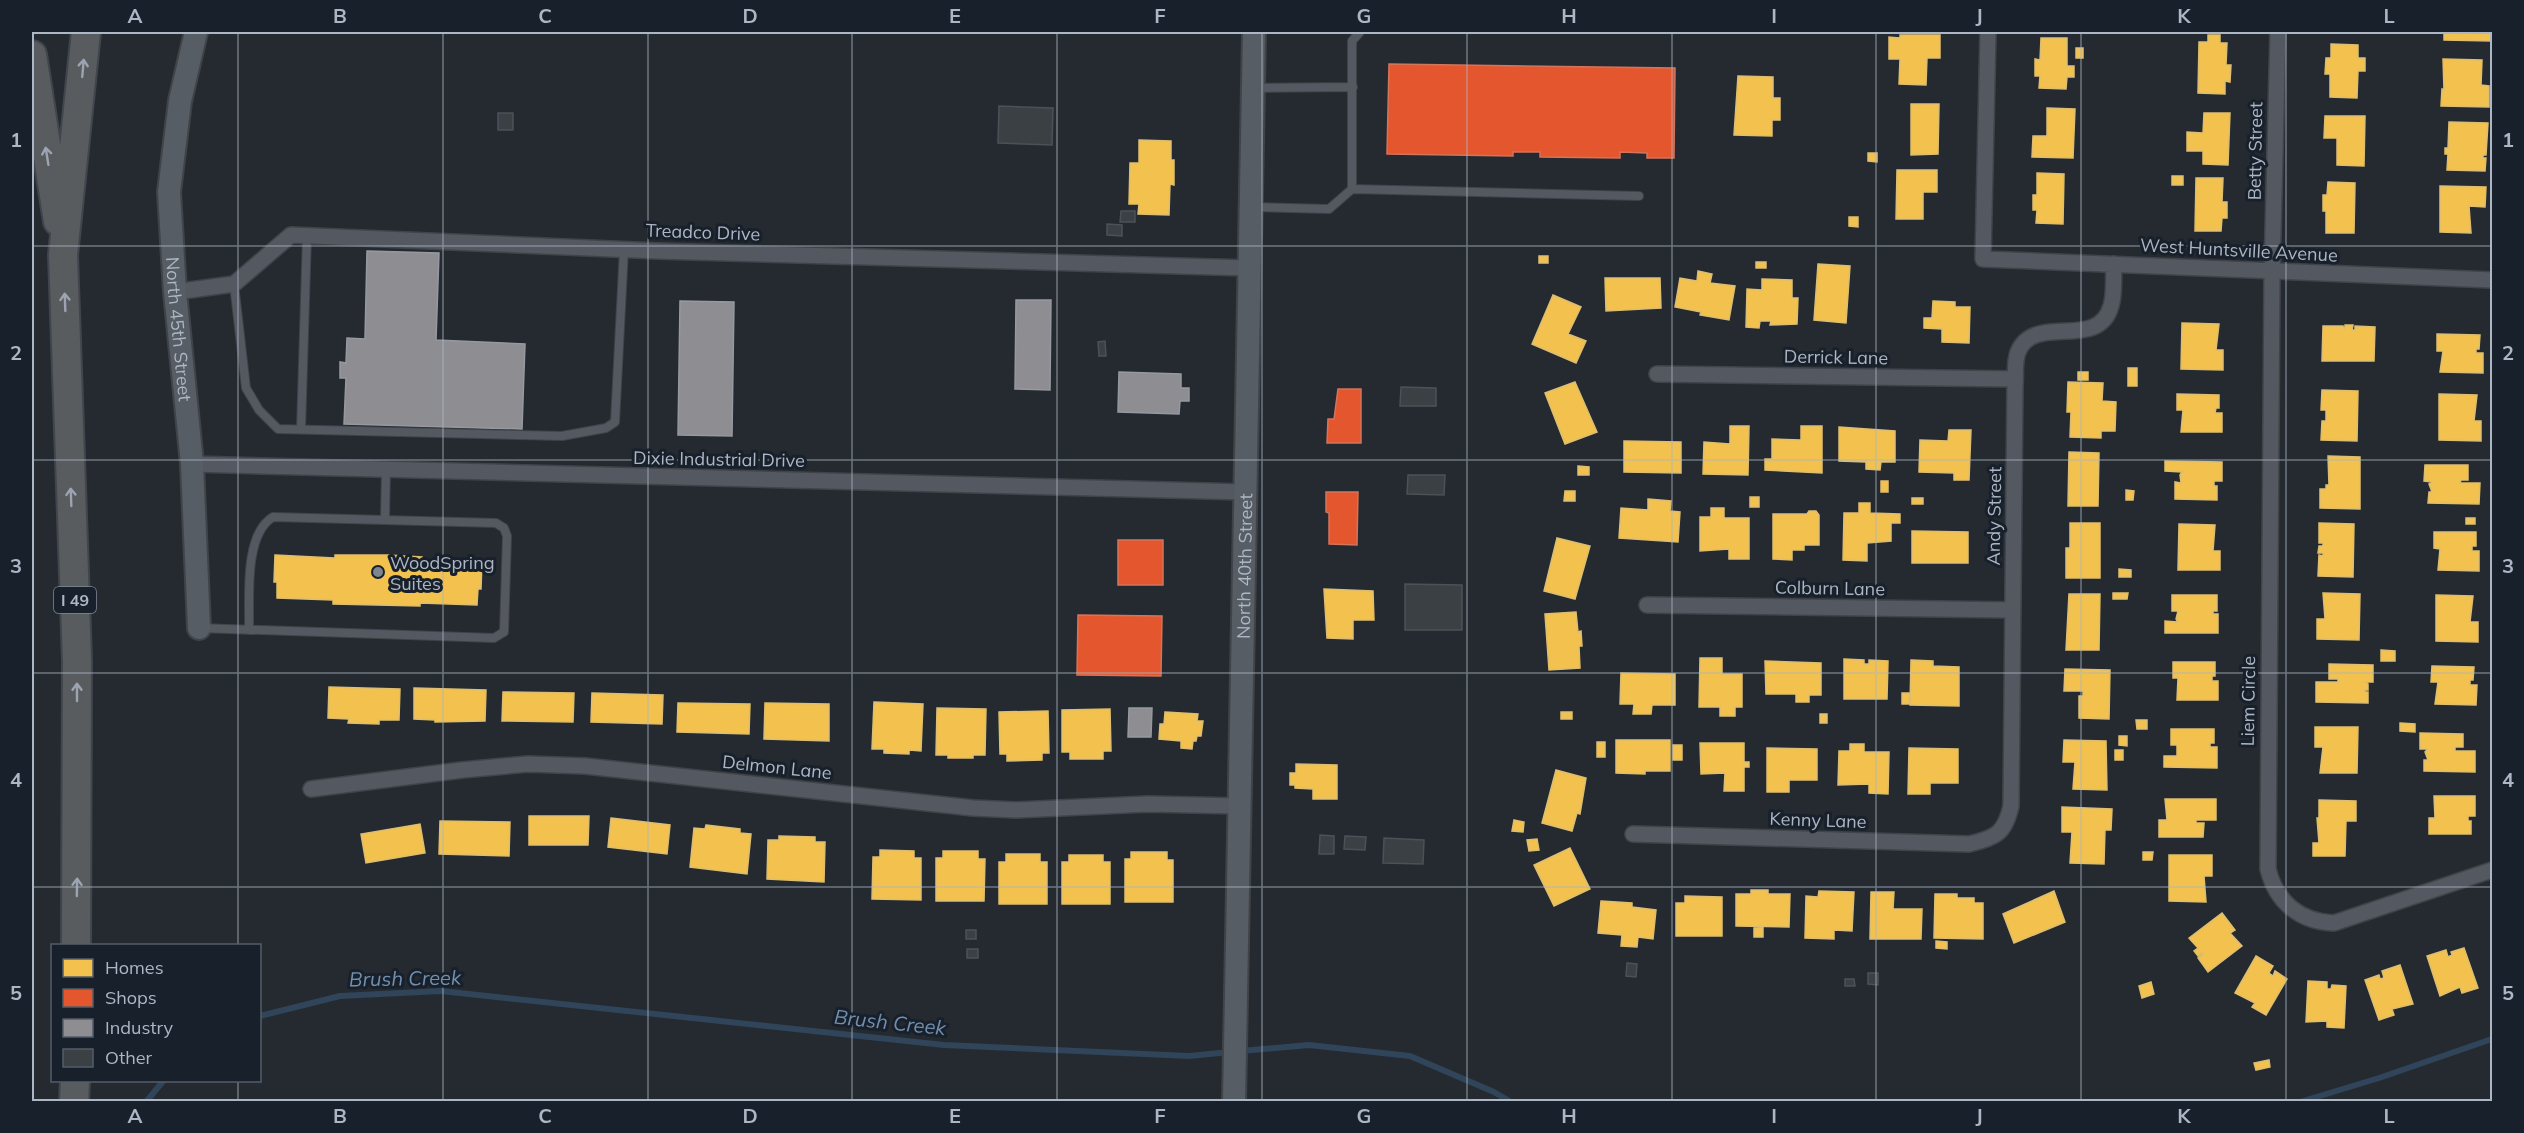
<svg xmlns="http://www.w3.org/2000/svg" width="2524" height="1133" viewBox="0 0 2524 1133" font-family="Mulish,sans-serif">
<rect width="100%" height="100%" fill="#242a30"/>
<path fill="#f2c14e" stroke="#ddbe71" stroke-width="1.5" d="M2444,32H2491V41L2444,40Z
M1900,35H1940V58H1927L1926,85L1899,84L1900,59H1889V37L1900,38Z
M2208,35H2220V43H2227L2226,65H2231L2230,82L2225,81V94L2198,93L2199,42H2208Z
M2041,38H2067V66H2074V77H2067L2066,89L2039,88L2040,76H2035V59L2040,60Z
M2331,44L2358,45V58H2365V71H2358L2357,98L2330,97V74H2325L2326,58H2331Z
M2076,48H2083V58H2076Z
M2443,59L2482,60L2481,85L2489,86V107L2441,106L2442,89L2444,90Z
M1738,76L1773,77V98H1780V120H1772V136L1734,135Z
M1911,104H1939L1938,154L1911,155Z
M2047,108L2075,109L2073,158L2032,157L2033,136H2047Z
M2204,113H2230L2228,165L2203,164V151H2187V132L2203,133Z
M2325,116H2365L2364,166L2337,165V138H2324Z
M2449,122L2488,123L2486,155H2483V158H2486L2485,171L2447,170L2448,154H2445V148H2448Z
M1139,140L1171,141V160H1174V185L1170,184L1169,215L1138,214L1139,204H1129L1130,163H1139Z
M1868,153H1877V162L1868,161Z
M1897,170H1937V192H1923V219H1896Z
M2037,173L2064,174L2063,224L2036,223L2037,210H2033V195H2037Z
M2172,176H2183V185H2172Z
M2196,178H2223L2222,202H2227V218H2222L2221,231H2195Z
M2328,182L2355,183L2354,233H2326V211H2323V195H2327Z
M2440,186L2486,187L2485,207L2469,206L2471,233L2440,232Z
M1849,217H1858V227L1849,226Z
M1539,256H1548V263H1539Z
M1756,262H1766V268H1756Z
M1818,264L1850,266L1846,323L1814,320Z
M1698,271L1712,274L1710,283L1735,286L1729,320L1700,315L1701,312L1675,307L1680,278L1697,281Z
M1605,278H1660L1661,308L1606,311Z
M1762,279L1792,280V298H1798L1797,324L1770,325L1771,321H1760L1759,328L1746,327L1747,289L1762,290Z
M1553,295L1581,307L1568,334L1586,341L1576,363L1532,344Z
M1933,301L1955,302V307H1970L1969,343L1942,342V329L1924,328V318H1932Z
M2182,323L2219,324L2216,350H2223V370L2181,369Z
M2345,325H2353L2352,330H2355V326L2375,327L2374,361H2322L2323,326H2343L2345,330Z
M2437,334L2480,335L2479,349H2476V353H2483V373L2440,372L2443,351H2437Z
M2128,368H2137V386H2128Z
M2078,372H2088V380H2078Z
M1575,382L1597,432L1565,444L1545,393Z
M2068,382L2103,383L2102,401L2116,402L2115,431H2101V438L2070,437L2071,412H2067Z
M2322,390L2358,391L2357,441L2321,440L2322,421H2326V410H2321Z
M2177,394L2219,395V408H2216L2215,413H2222V432H2181L2183,410H2177Z
M2439,394L2477,395L2474,421H2481V441L2439,440Z
M1730,426H1749L1748,475L1703,474L1704,442L1730,444Z
M1801,426H1822V473L1765,470V459H1772V439L1801,440Z
M1839,427L1895,431V462H1881L1880,470L1866,469V462L1839,461Z
M1949,430H1971L1969,480H1954V473L1919,472L1920,440L1948,441Z
M1624,441L1681,442V473L1624,472Z
M2069,452L2099,453L2098,506H2068Z
M2328,456L2360,457V509L2320,508V489H2326V485H2329Z
M2165,461L2222,462V481H2214V486H2217V500L2175,499V482L2181,483L2180,475L2182,472L2165,471Z
M2425,465H2468V480H2461L2460,483H2480L2479,504L2428,503L2429,492H2432L2429,484L2432,482L2424,481Z
M1578,466L1589,467V475H1578Z
M1881,481H1888V492H1881Z
M2126,490L2134,491L2133,500H2126Z
M1565,491H1575V501H1564Z
M1750,497H1759V507H1750Z
M1912,498H1923V504H1912Z
M1648,499L1671,501L1670,511L1680,512L1678,542L1619,538L1621,508L1648,510Z
M1859,503H1870V513L1900,514V523H1891V541L1867,543V561L1843,560L1844,513H1859Z
M1711,508H1724V518H1749V559H1729V549L1700,551V517H1711Z
M1809,511H1816L1819,515V545H1804V550H1792V560L1773,559V514H1807Z
M2466,518H2475V524H2466Z
M2070,523H2100V578H2066V548H2070Z
M2319,523L2354,524L2353,577L2318,576L2319,555L2323,556V553H2318L2319,546H2323V543H2319Z
M2179,524L2215,525L2213,551H2220V570H2178Z
M1912,531L1968,532V563H1912Z
M2434,532H2476V546H2472V551H2479V571L2438,570L2440,549L2434,548Z
M1557,538L1590,546L1575,599L1544,591Z
M275,555L335,558V555H388L422,557L421,561H482L481,589H478L477,605L420,603V606L333,604V600L277,598V582H274Z
M2119,569L2131,570V577H2119Z
M1324,589L1373,591L1374,620H1353V639L1327,638Z
M2113,593H2128L2127,599H2113Z
M2323,593L2360,594L2359,640L2317,639V619H2325Z
M2069,594H2100L2099,650H2066Z
M2172,595H2217V611H2213V614H2218V633H2165V621L2178,622L2176,619L2178,611H2172Z
M2436,595L2473,596L2470,622H2478V642L2436,641Z
M1576,612L1578,632L1581,631L1582,646H1579L1580,668L1549,670L1545,614Z
M2381,650L2395,651V661H2381Z
M1700,658H1722V674H1742V707H1735V716H1720V707H1699Z
M1844,659L1864,660V664H1869V660L1888,661L1887,699H1844Z
M1911,660L1933,661V666L1959,667V706L1910,705Z
M1765,661L1821,663V695H1809V702H1796V694H1766Z
M2173,662H2215V676H2212V681H2218V700H2177L2178,678H2173Z
M2329,664L2373,665V682H2365L2368,684V690H2365V692H2368V703L2316,702V682H2338V679H2329Z
M2432,666L2474,667L2473,680H2470V685H2477L2476,705L2435,704L2438,682H2431Z
M2065,669L2110,670L2109,719L2079,718V696H2083V691H2064Z
M1621,673L1675,674V705H1652L1651,714H1633L1634,704H1620Z
M329,687L400,689L399,720H379V724L348,723L349,719L328,718Z
M414,688L486,690L485,721L435,722V720L414,719Z
M503,692L574,693L573,722L502,721Z
M592,693L663,695L662,724L591,722Z
M1902,693H1910L1909,704H1902Z
M874,702L923,704L921,751L909,750V754L884,753V749H872Z
M678,703L750,704L749,734L677,732Z
M765,703L829,704V741L764,739Z
M937,708L986,709L985,755H973V758H948V755H936Z
M1110,709L1111,751H1103V759H1070V752H1062V710Z
M1048,711L1049,753H1042V760L1007,761V754H1000L999,712Z
M1165,712L1198,714L1197,721H1203L1201,736H1197L1196,741H1193L1192,749L1181,748V741L1159,739L1160,724H1164Z
M1561,712H1572V719H1561Z
M1820,714H1827V723H1820Z
M2136,720H2147V729H2137Z
M2400,723L2415,724V732L2400,731Z
M2315,727H2358L2357,773H2320L2323,747H2315Z
M2171,729H2214V743H2210V747H2217V768L2164,767V756H2177V745H2171Z
M2420,733L2463,734V747H2455V751H2475V772L2424,771V760H2428L2425,752L2428,749H2420Z
M2119,736H2127V746L2119,745Z
M1616,740H1670V771H1645V774L1616,773Z
M2064,740L2106,741L2107,790L2073,789L2075,762H2063Z
M1597,742H1605V757H1597Z
M1700,743H1744V762H1749V767H1744V791H1724L1725,773L1701,774Z
M1850,744H1864V752H1889L1888,794L1869,793V784L1838,785L1839,751H1850Z
M1673,745H1682V760H1673Z
M1767,748L1817,749V780H1789V792H1767Z
M1909,748L1958,749V783H1930V794H1908Z
M2115,750H2123V760H2115Z
M1296,764L1337,765V799H1313V789L1295,788V785H1290V773H1296Z
M1556,770L1586,778L1580,814L1577,813L1572,831L1542,823Z
M2434,796H2475V816H2468V821H2471V834H2429V818H2435Z
M2165,799H2216V820H2196V823H2204L2203,837H2159V820H2167Z
M2319,800L2356,801V821H2346L2345,856H2313V843H2319L2317,818H2319Z
M2062,807L2112,809L2111,830H2105L2104,864L2070,863L2072,832H2062Z
M529,816H589L588,845H529Z
M611,818L670,825L667,854L608,847Z
M1514,820L1524,822L1523,832L1512,831Z
M440,821L510,822L509,856L439,854Z
M420,824L425,853L366,863L361,834Z
M706,825L740,829V833L751,834L747,874L690,867L694,828L705,829Z
M779,836L815,837V842H825L824,882L767,879L768,840H779Z
M1537,839L1539,850L1529,851L1527,840Z
M1570,848L1590,889L1554,906L1534,865Z
M880,850L914,851V858H921V900L872,899L873,857H880Z
M943,851H978V859H985L984,901H936V858H943Z
M1131,852H1167V860H1173V902H1125V859H1131Z
M2143,852H2153L2152,860H2143Z
M1006,854H1040V862H1047V904H999V862H1006Z
M1069,855H1103V862H1110V904H1062V862H1069Z
M2169,855H2212V876H2204L2206,902L2169,901Z
M1751,890H1768V894H1790L1789,927L1736,926V894H1751Z
M1819,891L1854,892L1852,931L1834,930V939L1805,938L1806,896L1818,897Z
M2054,891L2065,922L2014,943L2003,914Z
M1871,892H1894L1893,909H1922L1921,939H1870Z
M1935,894H1957V898H1974V903H1983V939L1934,938Z
M1685,896L1722,897V936H1676V903H1685Z
M1601,901L1632,903V907L1656,910L1653,939L1638,937L1637,947L1621,946L1622,935L1598,933Z
M2222,913L2235,930L2230,933L2242,946L2208,972L2198,958L2203,954L2202,953L2198,956L2194,951L2198,948L2189,938Z
M1763,927V937H1754V928Z
M1936,941L1947,942V949L1936,948Z
M2464,948L2478,988L2462,993L2460,987L2440,996L2427,956L2446,950L2448,957L2452,955L2451,952Z
M2256,956L2273,966L2269,973L2273,976L2275,971L2287,979L2266,1015L2252,1007L2255,1003L2235,993Z
M2400,965L2413,1004L2392,1009L2394,1015L2379,1020L2365,980L2379,975L2380,979L2384,978L2382,971Z
M2308,981L2327,982V989H2331L2332,985L2346,986L2344,1028L2327,1027V1021L2306,1022Z
M2151,982L2154,994L2142,998L2139,986Z
M2269,1060L2270,1067L2256,1070L2254,1063Z"/>
<path fill="#e4572e" stroke="#d3745b" stroke-width="1.5" d="M1389,64L1675,68L1674,158H1647V153L1620,152V158L1540,157V152H1513V156L1387,154Z
M1338,389H1361V443H1327L1328,419H1334Z
M1326,492H1358L1357,545L1329,544V513L1326,512Z
M1118,540H1163V585H1118Z
M1078,615L1162,616L1161,676L1077,675Z"/>
<path fill="#8d8d92" stroke="#9699a1" stroke-width="1.5" d="M367,251L439,253L436,340L525,344L522,429L344,424L346,378H340V362L346,363L347,338L365,339Z
M1016,300H1051L1050,390L1015,389Z
M680,301L734,302L732,436L678,435Z
M1119,372L1181,374V388H1189V401H1180L1179,414L1118,412Z
M1129,708H1152L1151,737H1128Z"/>
<g fill="none" stroke-linecap="round" stroke-linejoin="round">
<path stroke="#30445a" stroke-width="6" d="M260,1016L340,996L441,991L944,1045L1189,1056L1230,1052
M1240,1051L1309,1045L1410,1056L1494,1092L1511,1102
M146,1102L164,1080
M2300,1102L2379,1078L2492,1039"/>
</g>
<path fill="#3b4045" stroke="#4b5159" stroke-width="1.5" d="M999,106L1053,108L1052,145L998,143Z
M498,113H513V130H498Z
M1121,211H1135V222H1120Z
M1107,224L1122,225V236L1107,235Z
M1105,341L1106,356H1099L1098,342Z
M1401,387L1436,388V406H1400Z
M1408,475H1445L1444,495L1407,494Z
M1405,584L1462,585V630H1405Z
M1320,835L1334,836V854H1319Z
M1345,836L1366,837L1365,850L1344,849Z
M1384,838L1424,840L1423,864L1383,863Z
M966,930H976V939H966Z
M967,949H978V958H967Z
M1627,963L1637,964L1636,977L1626,976Z
M1868,973H1878V985L1868,984Z
M1845,979H1854L1855,986H1845Z"/>
<g fill="none" stroke-linecap="round" stroke-linejoin="round">
<defs>
<path id="lane" d="M1360,32L1352,41V189L1639,196
M1255,88L1353,87
M1253,207L1329,209L1352,189
M234,284L246,388L259,410L278,429L562,436L606,428L615,422L624,249
M301,429L307,236
M385,520L386,469
M200,628L494,638L504,632L507,536L504,528L496,523L273,517C243,535 250,600 249,630"/>
<path id="street" d="M1988,32L1983,259L2492,280
M2278,32L2272,272L2268,869C2276,902 2300,922 2334,923L2492,870
M175,292L234,284L291,235L658,251L1249,268
M1657,374L2015,379
M192,464L1245,492
M1647,605L2012,610
M311,789L462,770L528,764L585,766L973,808L1016,810L1148,804L1239,806
M1633,834L1969,844C1996,838 2005,833 2011,806L2015,385C2016,375 2014,362 2018,352C2034,312 2098,352 2111,306C2115,294 2113,277 2114,264"/>
<g id="secondary">
<path id="s1" d="M196,32L180,101L169,192L175,292L192,464L199,628"/>
<path id="s2" d="M1234,1102L1254,32"/>
</g>
<path id="highway" d="M32,55L58,221
M76,946L77,661L63,255L86,32
M74,1102L75,1080"/>
</defs>
<use href="#lane" stroke="#404449" stroke-width="10"/>
<use href="#street" stroke="#404449" stroke-width="18"/>
<use href="#secondary" stroke="#404449" stroke-width="26"/>
<use href="#highway" stroke="#40464d" stroke-width="32"/>
<use href="#lane" stroke="#545860" stroke-width="8"/>
<use href="#street" stroke="#545860" stroke-width="15"/>
<use href="#secondary" stroke="#575d64" stroke-width="22"/>
<use href="#highway" stroke="#595c5f" stroke-width="28"/>
</g>
<defs><path id="oneway-shaft" d="M-6 0H5M1.5-3L5.5 0L1.5 3" fill="none" stroke-width="1.6" stroke-linecap="round" stroke-linejoin="round" transform="scale(1.5)"/></defs>
<g stroke="#9ba4b0">
<use href="#oneway-shaft" transform="translate(83 68) rotate(-85)"/>
<use href="#oneway-shaft" transform="translate(47 156) rotate(-99)"/>
<use href="#oneway-shaft" transform="translate(65 302) rotate(-92)"/>
<use href="#oneway-shaft" transform="translate(71 497) rotate(-92)"/>
<use href="#oneway-shaft" transform="translate(77 692) rotate(-90)"/>
<use href="#oneway-shaft" transform="translate(77 887) rotate(-89)"/>
</g>
<path fill="none" stroke="#acb6c4" stroke-width="1.5" stroke-opacity="0.55" d="M238,32V946M443,32V1102M648,32V1102M852,32V1102M1057,32V1102M1262,32V1102M1467,32V1102M1672,32V1102M1876,32V1102M2081,32V1102M2286,32V1102M32,246H2492M32,460H2492M32,673H2492M32,887H2492M238,1080V1102"/>
<circle fill="#7c8590" stroke="#18212b" stroke-width="2" cx="378" cy="572" r="6"/>
<g text-anchor="middle" dominant-baseline="central" stroke-width="6" stroke-linejoin="round" paint-order="stroke">
<rect fill="#18212b" stroke="#808996" stroke-width="1.5" x="54" y="587" width="42" height="26" rx="4.5"/>
<g font-size="16" font-weight="bold" fill="#acb6c4">
<text x="75" y="600">I 49</text>
</g>
<g font-size="18" fill="#acb6c4" stroke="#18212b">
<text transform="translate(2255 151) rotate(-89)">Betty Street</text>
<text transform="translate(703 232) rotate(2)">Treadco Drive</text>
<text transform="translate(2239 250) rotate(3)">West Huntsville Avenue</text>
<text stroke="none"><textPath href="#s1" startOffset="300">North 45th Street</textPath></text>
<text transform="translate(1836 357) rotate(1)">Derrick Lane</text>
<text transform="translate(719 459) rotate(1)">Dixie Industrial Drive</text>
<text transform="translate(1994 516) rotate(-89)">Andy Street</text>
<text stroke="none"><textPath href="#s2" startOffset="536">North 40th Street</textPath></text>
<text transform="translate(1830 588) rotate(1)">Colburn Lane</text>
<text transform="translate(2248 701) rotate(-89)">Liem Circle</text>
<text transform="translate(777 767) rotate(6)">Delmon Lane</text>
<text transform="translate(1818 820) rotate(2)">Kenny Lane</text>
</g>
<g font-size="18" fill="#acb6c4" stroke="#18212b" text-anchor="start">
<text x="390" y="562">WoodSpring<tspan x="390" dy="21">Suites</tspan></text>
</g>
<g font-size="20" font-style="italic" fill="#738fae" stroke="#18212b">
<text transform="translate(405 978) rotate(-1)">Brush Creek</text>
<text transform="translate(890 1022) rotate(6)">Brush Creek</text>
</g>
</g>
<rect width="2524" height="1133" fill="none" stroke="#18212b" stroke-width="66"/>
<rect x="51" y="944" width="210" height="138" fill="#18212b" stroke="#535d68" stroke-width="1.5"/>
<rect x="63" y="959" width="30" height="18" fill="#f2c14e" stroke="#535d68" stroke-width="1.5"/>
<text x="105" y="974" font-size="18" fill="#acb6c4">Homes</text>
<rect x="63" y="989" width="30" height="18" fill="#e4572e" stroke="#535d68" stroke-width="1.5"/>
<text x="105" y="1004" font-size="18" fill="#acb6c4">Shops</text>
<rect x="63" y="1019" width="30" height="18" fill="#8d8d92" stroke="#535d68" stroke-width="1.5"/>
<text x="105" y="1034" font-size="18" fill="#acb6c4">Industry</text>
<rect x="63" y="1049" width="30" height="18" fill="#3b4045" stroke="#535d68" stroke-width="1.5"/>
<text x="105" y="1064" font-size="18" fill="#acb6c4">Other</text>
<rect x="33" y="33" width="2458" height="1067" fill="none" stroke="#acb6c4" stroke-width="2"/>
<g font-size="20" text-anchor="middle" font-weight="bold" fill="#acb6c4">
<text x="135" y="23">A</text>
<text x="340" y="23">B</text>
<text x="545" y="23">C</text>
<text x="750" y="23">D</text>
<text x="955" y="23">E</text>
<text x="1160" y="23">F</text>
<text x="1364" y="23">G</text>
<text x="1569" y="23">H</text>
<text x="1774" y="23">I</text>
<text x="1979" y="23">J</text>
<text x="2184" y="23">K</text>
<text x="2389" y="23">L</text>
<text x="16" y="147">1</text>
<text x="2508" y="147">1</text>
<text x="16" y="360">2</text>
<text x="2508" y="360">2</text>
<text x="16" y="573">3</text>
<text x="2508" y="573">3</text>
<text x="16" y="787">4</text>
<text x="2508" y="787">4</text>
<text x="16" y="1000">5</text>
<text x="2508" y="1000">5</text>
<text x="135" y="1123">A</text>
<text x="340" y="1123">B</text>
<text x="545" y="1123">C</text>
<text x="750" y="1123">D</text>
<text x="955" y="1123">E</text>
<text x="1160" y="1123">F</text>
<text x="1364" y="1123">G</text>
<text x="1569" y="1123">H</text>
<text x="1774" y="1123">I</text>
<text x="1979" y="1123">J</text>
<text x="2184" y="1123">K</text>
<text x="2389" y="1123">L</text>
</g>
</svg>
